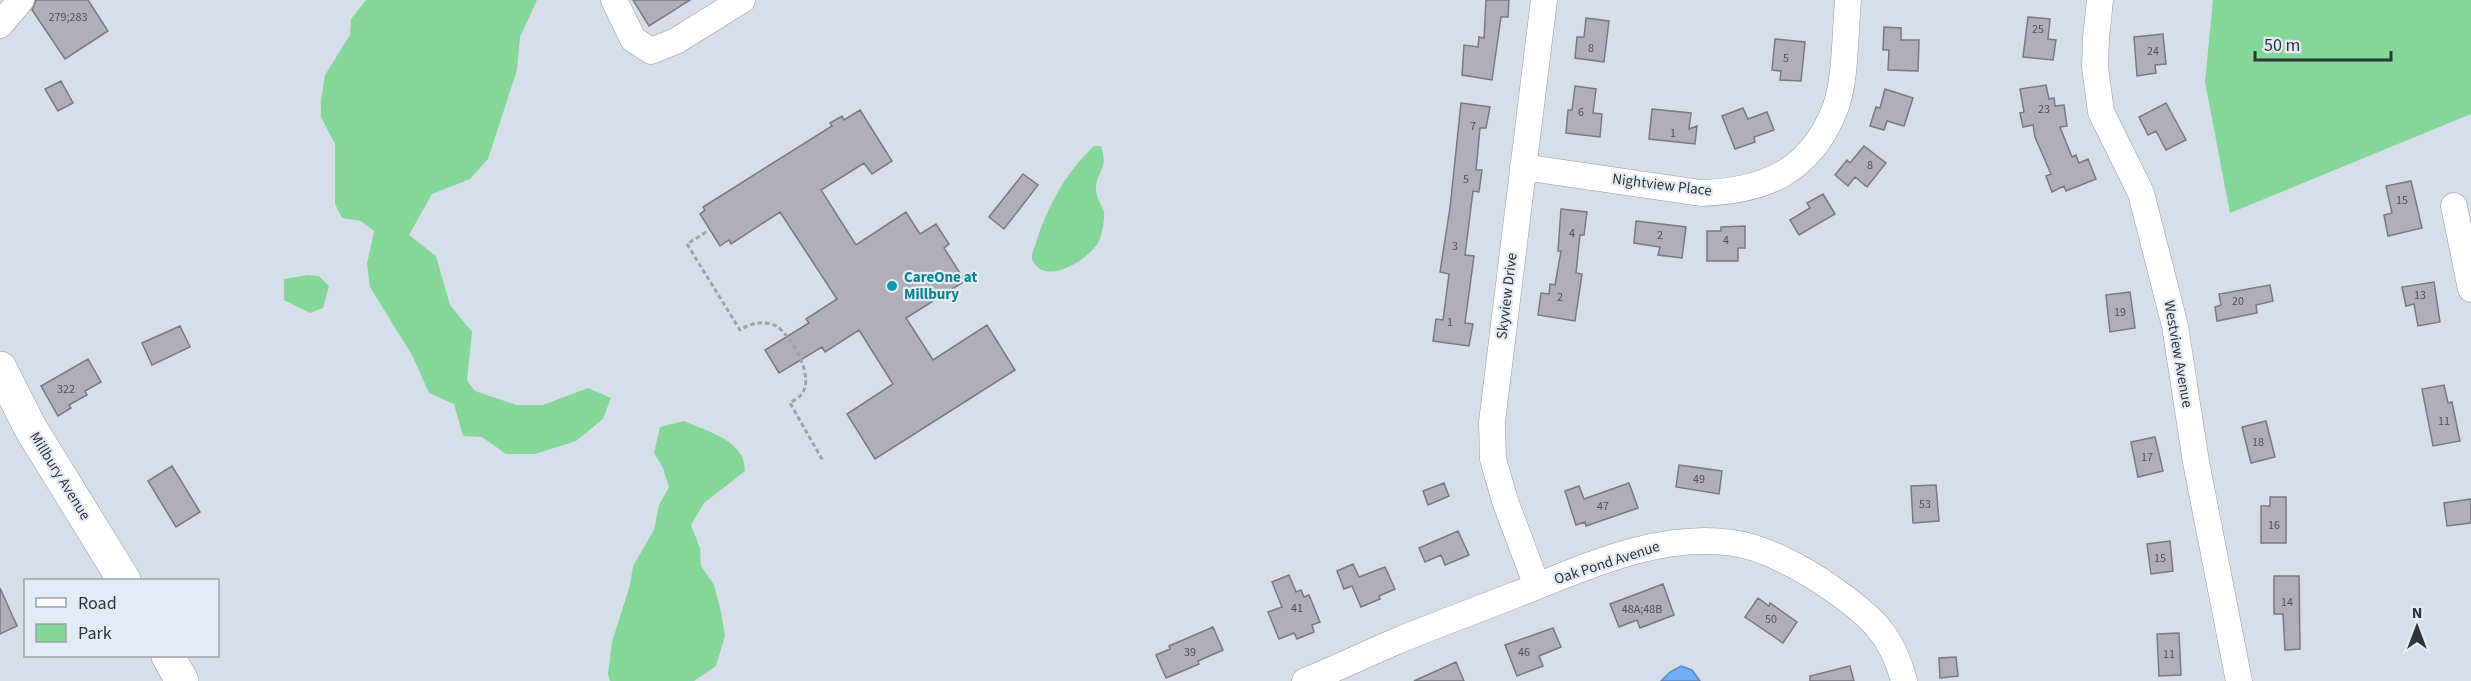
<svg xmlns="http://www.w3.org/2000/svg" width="2471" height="681" viewBox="0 0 2471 681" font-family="'Source Sans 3',sans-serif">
<rect width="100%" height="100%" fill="#d6dfe9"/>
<path fill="#84d798" d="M366,0H537L520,37L517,70L488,159L470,179L432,194L409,235L436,256L450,305L472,332L467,380L475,391L517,405H543L588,388L611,398L603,419L576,441L535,454H506L482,437L463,436L454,404L429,393L413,357L370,287L367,264L374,231L361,221L342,218L335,204V144L321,117V101L325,75L350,35L351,19Z
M2213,0H2471V114L2230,213L2205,82Z
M1094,146H1101C1109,171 1096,171 1096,190C1096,197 1102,205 1104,212C1105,218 1102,232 1100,239C1093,257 1046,288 1033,261C1030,256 1034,249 1036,243C1047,207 1066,172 1094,146Z
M308,275L319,276L329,286L323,308L310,313L284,300V279Z
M684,421C708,432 745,440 745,471L704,503L691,525L700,548L701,566L714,585L721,612L725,636L716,666L694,681H610L608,674L612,642L630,585L633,566L654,530L659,505L669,487L663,468L654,453L660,427Z"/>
<path fill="#71aef6" stroke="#5e89bd" stroke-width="1.5" d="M1681,666L1692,670L1700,681H1661L1670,672Z"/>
<path fill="#afaeb9" stroke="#797883" stroke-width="1.5" d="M36,0H88L108,31L65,59L32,10Z
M633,0H690L649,26Z
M1486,0H1509L1508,17H1501L1492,80L1462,75L1464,45L1478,47L1479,37L1484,38Z
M2028,17L2050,19L2048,39L2056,40L2053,60L2023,57Z
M1586,18L1609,21L1604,62L1575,58L1577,37H1584Z
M1884,27L1901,28V40H1919L1918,71L1888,70L1889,50H1883Z
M2163,34L2166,64L2155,65L2156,73L2137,76L2134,37Z
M1775,39L1805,42L1801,81L1780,80L1781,71L1772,70Z
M61,81L73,103L58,111L45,89Z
M2046,85L2049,99L2054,98L2055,106L2064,105L2067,126L2060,127L2072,157L2076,155L2079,163L2088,159L2096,179L2066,191L2064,186L2052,192L2046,176L2051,174L2035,137L2033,125L2023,127L2020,113L2024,112L2020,89Z
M1575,86L1596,89L1593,113L1602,114L1600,137L1566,133L1568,110H1572Z
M1885,89L1913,98L1904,126L1887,121L1884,130L1870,126L1876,107L1880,108Z
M1461,103L1490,107L1486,128H1480L1476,170H1482L1479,192L1473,191L1465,255L1474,256L1465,323L1473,324L1469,346L1433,341L1436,319L1443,320L1449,274L1440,272L1450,208Z
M2166,103L2186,140L2166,150L2156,131L2148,135L2139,117Z
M1743,108L1748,119L1767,112L1774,130L1754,137L1755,142L1735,149L1722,116Z
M1652,109L1691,113L1689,129L1697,126L1695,144L1649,139Z
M860,110L892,161L872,174L864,163L821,190L856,245L906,212L920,234L936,224L949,244L944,248L965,281L906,318L933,360L987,325L1015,370L875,459L847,414L893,384L859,330L825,352L822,347L779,373L765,350L809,323L806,319L837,299L780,212L731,244L729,240L720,246L700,214L705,210L703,207L832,126L830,123L842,116L844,120Z
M1864,146L1886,163L1867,187L1855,177L1848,186L1835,175L1847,160L1850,163Z
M1023,174L1038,185L1004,229L989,217Z
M2411,181L2422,228L2388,236L2384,215L2392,213L2386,186Z
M1823,194L1835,214L1799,235L1790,220L1810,208L1807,203Z
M1561,209L1587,212L1584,235H1580L1576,273L1582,274L1575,321L1538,315L1541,293L1549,294L1550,284L1555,285L1561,251H1558Z
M1636,221L1686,227L1682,258L1658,255L1660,247L1634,243Z
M1745,226V248H1738V261H1707V231H1721V227Z
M2434,282L2440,322L2418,326L2414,304L2406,306L2402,287Z
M2270,285L2273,301L2256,305L2257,313L2217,321L2215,307L2221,305L2219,294Z
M2130,292L2135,328L2110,332L2106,295Z
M180,326L190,347L152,365L142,343Z
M88,359L101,382L85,391L87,395L69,405L71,408L58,416L41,386Z
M2444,385L2448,403L2452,402L2460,441L2433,446L2422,389Z
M2266,421L2275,457L2251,463L2242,427Z
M2155,437L2163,471L2138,477L2131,442Z
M1679,465L1722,471L1719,494L1676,487Z
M172,466L200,512L176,527L148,481Z
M1444,483L1449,496L1428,505L1423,491Z
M1629,483L1638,508L1586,526L1585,522L1576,525L1565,491L1579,486L1584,499Z
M1936,485L1939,521L1913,523L1911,486Z
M2270,497H2286V543H2261V506H2270Z
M2471,499V523L2447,526L2444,503Z
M1458,531L1469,555L1445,565L1441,555L1425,562L1419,548Z
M2170,541L2173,571L2151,574L2147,544Z
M1353,564L1359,577L1385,567L1395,589L1379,596L1380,599L1361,607L1352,586L1344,589L1337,571Z
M1289,575L1296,592L1301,590L1304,597L1309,595L1320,622L1312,625L1314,632L1297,639L1294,633L1279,639L1268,612L1282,607L1272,582Z
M2274,576H2299L2300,649L2285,650L2283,614H2274Z
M1663,584L1674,615L1640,628L1637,620L1619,627L1610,604Z
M0,588L17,626L0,634Z
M1758,598L1769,606L1770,603L1797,622L1783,643L1745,617Z
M1213,627L1223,650L1198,661L1199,664L1166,678L1156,655L1170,649L1169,646Z
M1553,628L1561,647L1539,656L1543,666L1517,676L1505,645Z
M2179,633L2181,675L2159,676L2157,634Z
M1956,657L1958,676L1940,678L1939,658Z
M1456,662L1464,681H1414Z
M1850,666L1854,681H1810V676Z"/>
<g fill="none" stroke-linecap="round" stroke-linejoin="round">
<defs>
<path id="minor" d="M614,0L633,39L651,51L676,41L742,0
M2100,0L2096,38L2095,67L2101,112L2141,193L2175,326L2196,462L2239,681
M0,25L21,0
M1523,167L1701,193C1765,191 1810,172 1835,109C1846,81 1845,31 1848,0
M2454,206L2471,289
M1537,586L1505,501L1493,459L1492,422L1544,0
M1305,681C1336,669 1366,654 1397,641C1436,625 1476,610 1515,595C1584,568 1657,532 1733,543C1764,547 1806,570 1831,588C1870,615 1892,634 1904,681"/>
<path id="major" d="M0,368L31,429L124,580
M168,656L182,681"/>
</defs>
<use href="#minor" stroke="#949ca6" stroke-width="27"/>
<use href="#major" stroke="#949ca6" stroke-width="34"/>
<path stroke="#9ca3ab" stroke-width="3" stroke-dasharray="4.5 3" stroke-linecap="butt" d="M706,232L687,244L740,330C750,323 765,320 776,326C792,336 816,378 801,395C799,398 793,401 790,403L823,461"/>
<use href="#minor" stroke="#fff" stroke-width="26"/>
<use href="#major" stroke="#fff" stroke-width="33"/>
</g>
<circle fill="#0f9aa8" stroke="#e3ecf6" stroke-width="2" cx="892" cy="286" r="6"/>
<g text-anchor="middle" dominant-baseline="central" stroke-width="4.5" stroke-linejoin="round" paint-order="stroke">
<g font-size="12" fill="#505258">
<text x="68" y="17">279;283</text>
<text x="2038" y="29">25</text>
<text x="1591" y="48">8</text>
<text x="2153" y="51">24</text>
<text x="1786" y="58">5</text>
<text x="2044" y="109">23</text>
<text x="1581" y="112">6</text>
<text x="1473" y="126">7</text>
<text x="1673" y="133">1</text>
<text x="1870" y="165">8</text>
<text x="1466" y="179">5</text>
<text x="2402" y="200">15</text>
<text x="1572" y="233">4</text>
<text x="1660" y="235">2</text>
<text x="1726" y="240">4</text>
<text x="1455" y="246">3</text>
<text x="2420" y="295">13</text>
<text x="1560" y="297">2</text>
<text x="2238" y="301">20</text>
<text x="2120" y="312">19</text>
<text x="1450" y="322">1</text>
<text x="66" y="389">322</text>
<text x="2444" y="421">11</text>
<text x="2258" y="442">18</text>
<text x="2147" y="457">17</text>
<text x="1699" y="479">49</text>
<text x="1925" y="504">53</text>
<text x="1603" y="506">47</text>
<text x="2274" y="525">16</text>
<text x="2160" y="558">15</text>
<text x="2287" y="602">14</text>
<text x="1297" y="608">41</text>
<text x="1642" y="609">48A;48B</text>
<text x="1771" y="619">50</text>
<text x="1190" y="652">39</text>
<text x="1524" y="652">46</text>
<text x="2169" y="654">11</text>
</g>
<g font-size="15" fill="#313438" stroke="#e3ecf6">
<text transform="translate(1662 185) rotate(7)">Nightview Place</text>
<text transform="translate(1507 296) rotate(-83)">Skyview Drive</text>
<text transform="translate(2178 354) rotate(80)">Westview Avenue</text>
<text transform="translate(60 476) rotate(58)">Millbury Avenue</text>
<text transform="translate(1607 563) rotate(-18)">Oak Pond Avenue</text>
</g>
<g font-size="15" font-weight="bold" fill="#0d838f" stroke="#e3ecf6" text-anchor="start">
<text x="904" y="277">CareOne at<tspan x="904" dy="17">Millbury</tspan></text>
</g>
</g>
<rect x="24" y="579" width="195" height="78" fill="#e3ecf6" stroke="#9ca2aa" stroke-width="1.5"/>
<rect x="36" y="598" width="30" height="9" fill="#ffffff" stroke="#9ca2aa" stroke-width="1.5"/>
<text x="78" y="609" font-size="18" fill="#313438">Road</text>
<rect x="36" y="624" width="30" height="18" fill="#84d798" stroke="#9ca2aa" stroke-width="1.5"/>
<text x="78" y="639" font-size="18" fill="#313438">Park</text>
<g transform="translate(2417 627)" stroke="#e3ecf6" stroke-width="4.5" paint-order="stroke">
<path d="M0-4.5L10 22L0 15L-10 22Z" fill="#313438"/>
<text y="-9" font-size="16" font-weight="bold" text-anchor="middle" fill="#313438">N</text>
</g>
<path d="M2255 51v9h136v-9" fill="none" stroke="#313438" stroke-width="3"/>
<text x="2264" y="51" font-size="18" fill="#313438" stroke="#e3ecf6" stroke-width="4.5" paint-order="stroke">50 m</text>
</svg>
